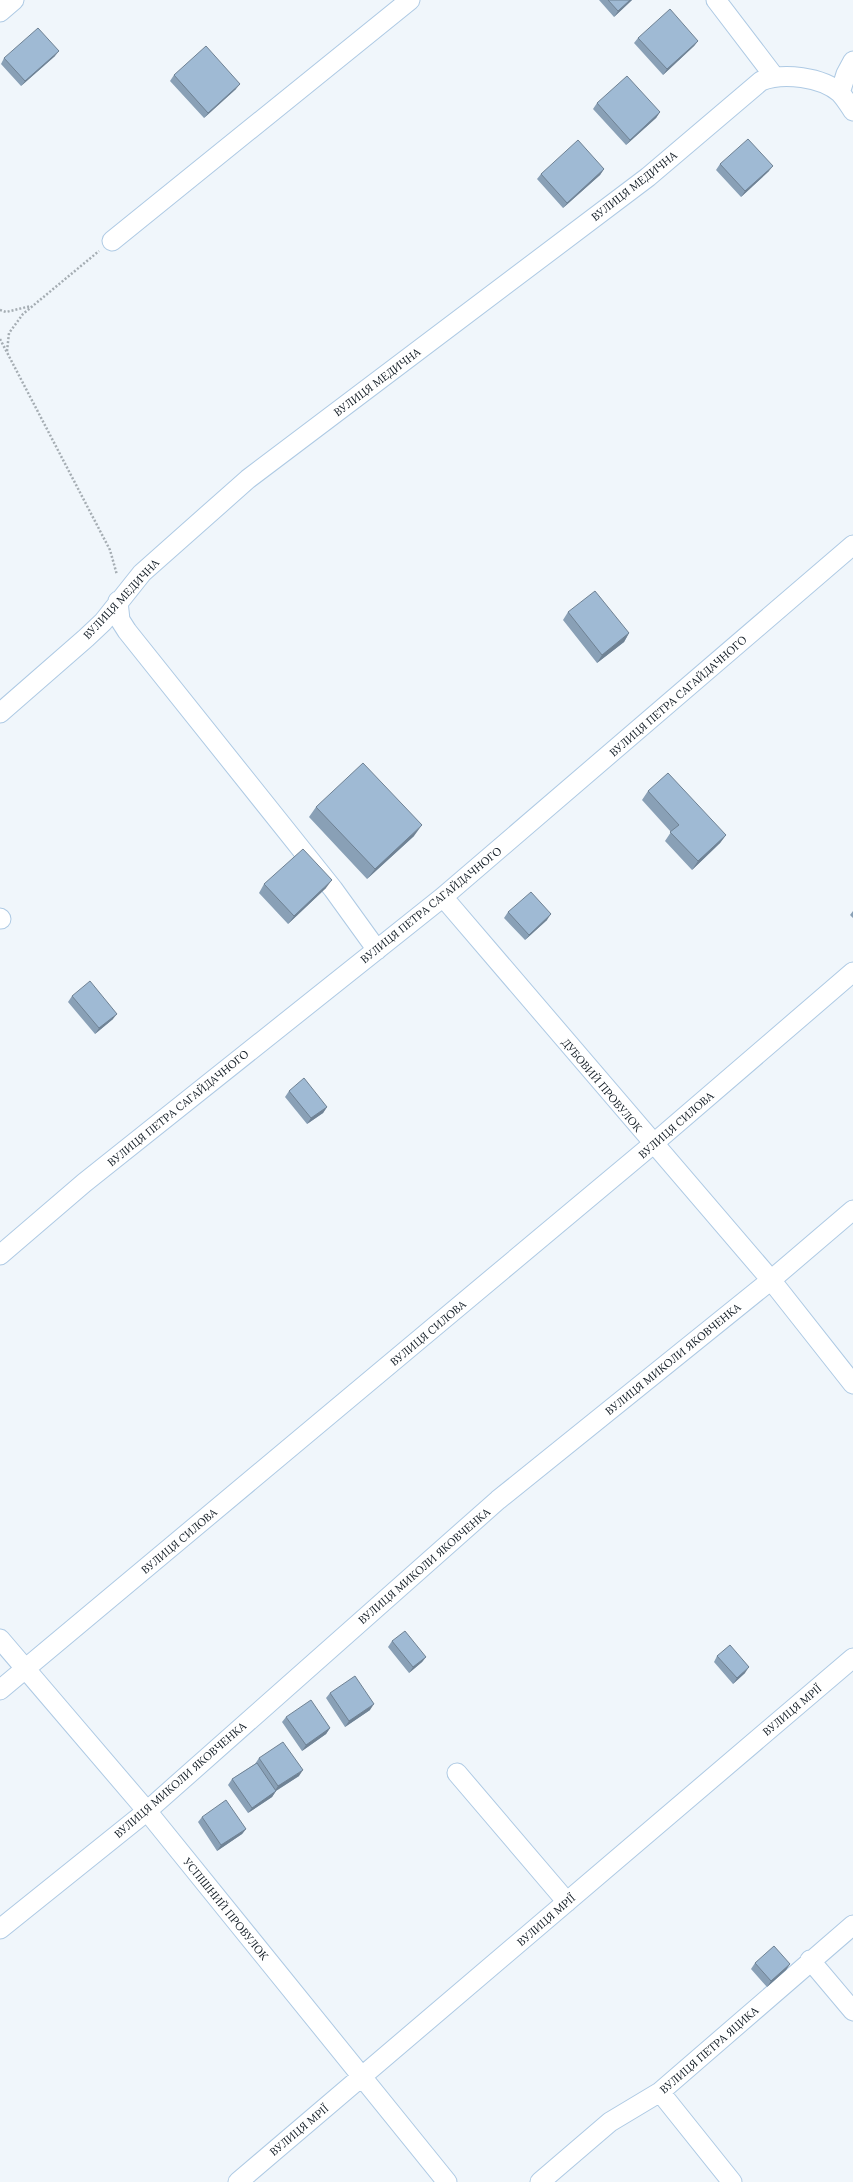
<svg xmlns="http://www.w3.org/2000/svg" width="853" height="2182" viewBox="0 0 853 2182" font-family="Lora,serif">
<rect width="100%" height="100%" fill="#f0f6fb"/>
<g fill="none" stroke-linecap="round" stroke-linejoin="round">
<defs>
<path id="minor" d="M716,0L774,76
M0,12L14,0
M840,93L846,74L853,61
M112,241L410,0
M118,601L120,620L127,631L333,889L377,950
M0,713L86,638L103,622L142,573L248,479L648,177L761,81C783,72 822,77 840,93C845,98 849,105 853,111
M443,897L771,1280L853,1384
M0,918L1,919
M0,1255L84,1183L443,897L853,545
M0,1639L147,1811L447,2182
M0,1690L653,1144L853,972
M457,1773L567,1902
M0,1929L147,1811L498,1500L771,1280L853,1210
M810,1960L853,2011
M660,2092L732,2182
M238,2182L853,1658
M540,2182L610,2122L660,2092L853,1925"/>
</defs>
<use href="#minor" stroke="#aecae4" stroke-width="21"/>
<path stroke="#a5adb3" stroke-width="2.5" stroke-dasharray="2 2" stroke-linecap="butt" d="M0,310L6,312L31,306
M0,339L110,550L117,575
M7,351L9,333L23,314L99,251"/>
<use href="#minor" stroke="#fff" stroke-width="19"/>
</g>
<path fill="#89a0b6" d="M599,0H632L614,17Z
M638,38L698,41L694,46L663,75L634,43Z
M55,56L21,86L1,64L4,58Z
M174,75L236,89L204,118L170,81Z
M597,103L660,112L656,118L626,145L593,109Z
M720,164L769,171L741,197L716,170Z
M604,169L600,175L563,208L537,179L541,174Z
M568,612L629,633L624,642L597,663L563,620Z
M648,791L726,835L720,843L692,870L665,841L671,832L642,800Z
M316,807L414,836L367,879L309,817Z
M264,884L326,888L288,924L259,893Z
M853,911V918L850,915Z
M508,912L547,920L525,940L504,918Z
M72,996L113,1019L95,1034L68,1002Z
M289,1091L327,1107L323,1113L307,1124L285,1097Z
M392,1641L426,1657L422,1662L409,1673L388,1647Z
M717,1656L745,1673L733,1684L714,1662Z
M330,1693L370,1710L345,1727L326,1698Z
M286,1717L330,1728L326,1734L302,1751L282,1722Z
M259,1758L299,1776L276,1791L272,1797L248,1813L228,1785L232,1779L255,1764Z
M202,1817L246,1829L242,1834L217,1851L198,1822Z
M755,1963L790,1964L786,1970L767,1987L751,1969Z"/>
<path fill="#6f8294" d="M630,0H632L614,17L618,11Z
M698,41L694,46L663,75L667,69Z
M59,51L55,56L21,86L25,81Z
M240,84L236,89L204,118L208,113Z
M660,112L656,118L626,145L630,140Z
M773,166L769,171L741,197L745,191Z
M604,169L600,175L563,208L567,203Z
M629,633L624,642L597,663L602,655Z
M422,825L414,836L367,879L375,869Z
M726,835L720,843L692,870L698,861Z
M332,880L326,888L288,924L294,916Z
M551,914L547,920L525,940L529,935Z
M117,1014L113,1019L95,1034L99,1028Z
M327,1107L323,1113L307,1124L311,1118Z
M426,1657L422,1662L409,1673L413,1667Z
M749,1667L745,1673L733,1684L737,1678Z
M374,1704L370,1710L345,1727L349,1721Z
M330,1728L326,1734L302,1751L306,1745Z
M303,1770L299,1776L274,1792L278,1786Z
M276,1791L272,1797L248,1813L252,1808Z
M246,1829L242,1834L217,1851L221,1845Z
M790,1964L786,1970L767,1987L771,1981Z"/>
<path fill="#9fbad4" stroke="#6f8294" d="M608,0H630L618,11Z
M670,9L698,41L667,69L638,38Z
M38,28L59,51L25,81L4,58Z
M206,46L240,84L208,113L174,75Z
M627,76L660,112L630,140L597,103Z
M748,139L773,166L745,191L720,164Z
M578,140L604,169L567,203L541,174Z
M595,591L629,633L602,655L568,612Z
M363,763L422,825L375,869L316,807Z
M668,773L726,835L698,861L670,832L679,825L648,791Z
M303,849L332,880L294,916L264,884Z
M531,892L551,914L529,935L508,912Z
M90,981L117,1014L99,1028L72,996Z
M304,1078L327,1107L311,1118L289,1091Z
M405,1631L426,1657L413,1667L392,1641Z
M730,1645L749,1667L737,1678L717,1656Z
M355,1676L374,1704L349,1721L330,1693Z
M311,1700L330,1728L306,1745L286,1717Z
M283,1742L303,1770L278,1786L259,1758Z
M257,1763L276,1791L252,1808L232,1779Z
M226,1800L246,1829L221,1845L202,1817Z
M774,1946L790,1964L771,1981L755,1963Z"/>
<g text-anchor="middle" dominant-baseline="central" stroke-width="4" stroke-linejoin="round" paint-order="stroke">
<g font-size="11" fill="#0c161f" stroke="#fff">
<text transform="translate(634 186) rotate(-38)">ВУЛИЦЯ МЕДИЧНА</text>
<text transform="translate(377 382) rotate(-37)">ВУЛИЦЯ МЕДИЧНА</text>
<text transform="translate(121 599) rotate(-47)">ВУЛИЦЯ МЕДИЧНА</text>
<text transform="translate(678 696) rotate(-41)">ВУЛИЦЯ ПЕТРА САГАЙДАЧНОГО</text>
<text transform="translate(431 905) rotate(-39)">ВУЛИЦЯ ПЕТРА САГАЙДАЧНОГО</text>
<text transform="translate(602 1085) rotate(50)">ДУБОВИЙ ПРОВУЛОК</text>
<text transform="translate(178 1108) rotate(-39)">ВУЛИЦЯ ПЕТРА САГАЙДАЧНОГО</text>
<text transform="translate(676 1125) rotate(-41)">ВУЛИЦЯ СИЛОВА</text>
<text transform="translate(428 1333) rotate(-40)">ВУЛИЦЯ СИЛОВА</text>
<text transform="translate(673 1359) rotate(-39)">ВУЛИЦЯ МИКОЛИ ЯКОВЧЕНКА</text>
<text transform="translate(179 1541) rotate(-40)">ВУЛИЦЯ СИЛОВА</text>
<text transform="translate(424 1566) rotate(-41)">ВУЛИЦЯ МИКОЛИ ЯКОВЧЕНКА</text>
<text transform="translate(792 1710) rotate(-40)">ВУЛИЦЯ МРІЇ</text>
<text transform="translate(180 1780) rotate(-41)">ВУЛИЦЯ МИКОЛИ ЯКОВЧЕНКА</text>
<text transform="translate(226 1909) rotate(51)">УСПІШНИЙ ПРОВУЛОК</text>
<text transform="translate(546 1920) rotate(-41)">ВУЛИЦЯ МРІЇ</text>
<text transform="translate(709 2050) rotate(-41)">ВУЛИЦЯ ПЕТРА ЯЦИКА</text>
<text transform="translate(299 2130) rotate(-40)">ВУЛИЦЯ МРІЇ</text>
</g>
</g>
</svg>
